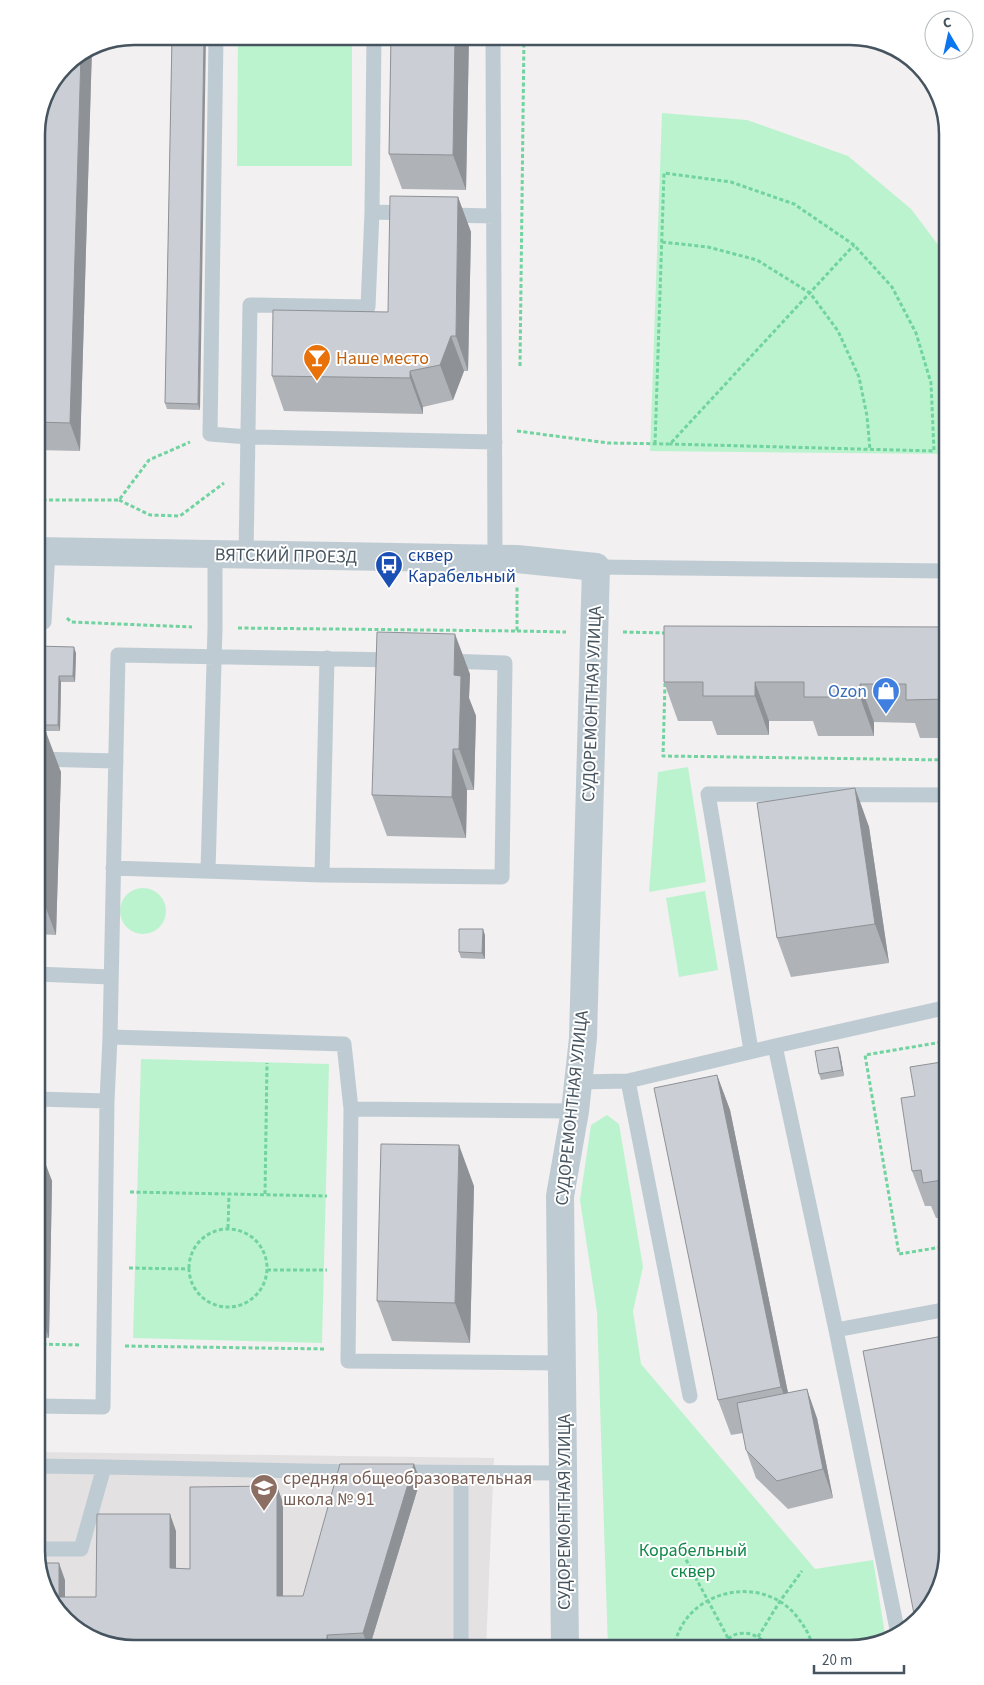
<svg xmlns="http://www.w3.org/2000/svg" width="984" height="1685" viewBox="0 0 984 1685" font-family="'Source Sans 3',sans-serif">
<rect width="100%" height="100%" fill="#f2f0f0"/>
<path fill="#e3e1e2" d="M36,1452L494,1458L486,1649H128L80,1632L46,1594L36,1551Z"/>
<path fill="#bbf3cf" d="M238,36H352V166H237Z
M662,113L747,120L848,156L911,209L948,258V454L650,451Z
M688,767L706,882L649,892L658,772Z
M120 911a23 23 0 1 1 46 0a23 23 0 1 1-46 0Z
M705,891L718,970L679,977L666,898Z
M141,1059L329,1064L322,1343L133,1338Z
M607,1115L619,1124L643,1267L633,1311L641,1364L815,1569L873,1560L886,1640L850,1649H608L597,1312L580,1200L591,1125Z"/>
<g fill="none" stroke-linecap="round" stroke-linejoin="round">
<path stroke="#71d3a0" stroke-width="3" stroke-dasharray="4 2.5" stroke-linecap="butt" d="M662,242L708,247L757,260L810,293L838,331L859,377L867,416L870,450
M520,366L524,36
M517,431L608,443L670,444L854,245
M655,444L664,173L731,182L794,204L854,245L892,287L916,333L931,383L934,451L670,444
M36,500H119L149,460L190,442
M119,500L150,515L180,516L224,483
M67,618L71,622L192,627
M238,628L517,631V587
M517,631L566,632
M623,632L666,633
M665,683L663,756L948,760
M130,1192L327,1196
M265,1194L267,1063
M228,1228L229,1194
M189 1268a39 39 0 1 1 78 0a39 39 0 1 1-78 0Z
M948,1246L899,1254L865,1055L948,1041
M129,1268L189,1269
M267,1270H327
M36,1344L81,1345
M125,1346L326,1349
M683,1554L728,1638
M758,1637L780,1601L802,1571
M674,1649C682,1590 763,1571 798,1618C805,1627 811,1637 813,1649
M720,1649C722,1646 725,1642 728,1639C741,1627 762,1635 770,1649"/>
<path stroke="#bfcbd3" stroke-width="15" d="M216,36L210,434L248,437L495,442
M493,36L495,559
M372,212L410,213
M446,215L494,216
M246,556L250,305L368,307L372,212L374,36
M596,567L948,571
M36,622H44L48,551
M327,658L322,875L502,877L505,663L447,661
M36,759L116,761
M113,868L322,875
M208,871L215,628V554
M36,974L111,977
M110,1037L118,655L396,660
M775,1046L948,1007
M751,1050L708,794L948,795
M628,1081L690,1396
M579,1082L628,1081L775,1046L836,1330L898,1634
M36,1099L107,1101
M836,1330L948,1309
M563,1363L348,1361L351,1109L575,1111
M36,1406L103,1407L107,1101L110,1037L344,1044L351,1109
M36,1466L104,1467
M398,1472L564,1473
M36,1549H81L104,1467L357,1472
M461,1649V1474"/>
<path stroke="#bfcbd3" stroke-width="28" d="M36,551L517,559L596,567L583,1038L575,1111L560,1196L565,1649"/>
</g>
<path fill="#afb2b7" d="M172,36L200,410L167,409L165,403Z
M391,36H469L466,190L402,189L389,154Z
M92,47L80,451L36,450V128L65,65Z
M458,197L471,232L468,371H464L453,400L423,407V414L284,411L272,376L388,312Z
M948,627V738H920L915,723L874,722V736H818L813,721H769V735H717L712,721H678L664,682Z
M36,646L76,653L75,682H61L60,731H36Z
M470,674L469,698L476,716L474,790H467L466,838L387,836L372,795Z
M36,732L61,772L56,935L36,934Z
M855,788L869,827L889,963L791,977L777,938Z
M485,935V959L461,958L459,952Z
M840,1053L844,1076L821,1080L819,1074Z
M948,1061V1216L936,1218L931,1206H925L912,1171L915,1096Z
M717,1075L730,1110L788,1393L817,1418L833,1498L788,1509L756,1478L746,1450L743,1433L731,1435L718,1400Z
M36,1141L52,1181L49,1338L36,1337Z
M474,1186L470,1343L392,1341L377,1301Z
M414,1464L420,1481L369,1649H128L46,1594L65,1580V1597H96L176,1531V1568L190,1569L277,1486L283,1503V1596H303Z"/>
<path fill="#8e9195" d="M204,36H206L200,410L198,404Z
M455,36H469L466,190L453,155Z
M92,47L80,451L70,423L81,54Z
M458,197L471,232L468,371L456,336Z
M451,336L464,371L453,400L440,365Z
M410,371L423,407V414L410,378Z
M455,634L470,674L469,698L476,716L474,790L459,749L454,675Z
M74,647L76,653L75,682L73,676Z
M59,676L61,682L60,731L58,725Z
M755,682L769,721V735L755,696Z
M860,684L874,722V736L860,697Z
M46,732L61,772L56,935L41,895Z
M453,749L467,790L466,838L452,797Z
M855,788L869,827L889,963L875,924Z
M483,929L485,935V959L482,953Z
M838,1047L840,1053L844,1076L842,1070Z
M717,1075L730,1110L794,1422L781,1387Z
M37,1141L52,1181L49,1338L36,1304Z
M459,1145L474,1186L470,1343L455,1303Z
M807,1389L817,1418L833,1498L823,1469Z
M414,1464L420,1481L369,1649L363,1633Z
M277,1486L283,1503V1613L277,1596Z
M170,1514L176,1531V1585L170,1568Z
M59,1563L65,1580V1614L59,1597Z
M327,1635L332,1649H327Z"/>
<path fill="#cbcfd5" stroke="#8e9195" d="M172,36H204L198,404L165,403Z
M391,36H455L453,155L389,154Z
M81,54L70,423L36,422V128L44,97L65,65Z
M390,196L458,197L456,336H451L440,365L410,371V378L272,376L273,310L388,312Z
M664,626L948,627V699L906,700V684H860V697H804V682H755V696H703V682H664Z
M377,632L455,634L454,675L461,676L459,749H453L452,797L372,795Z
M36,646L74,647L73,676H59L58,725H36Z
M36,732H46L41,895L36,894Z
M855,788L875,924L777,938L757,803Z
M948,810V830L944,811Z
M459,929H483L482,953L459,952Z
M838,1047L842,1070L819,1074L815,1051Z
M948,1061V1179L923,1183L921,1170L912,1171L901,1098L915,1096L910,1067Z
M717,1075L781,1387L718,1400L654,1088Z
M36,1141H37L36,1175Z
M381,1144L459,1145L455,1303L377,1301Z
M948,1335V1551L931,1605L915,1619L863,1351Z
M807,1389L823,1469L777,1481L746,1450L737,1403Z
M340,1464H414L363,1633L327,1635V1649H128L80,1632L46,1594L39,1563H59V1597H96L97,1514H170V1568L190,1569V1487L277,1486V1596H303Z"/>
<defs>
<symbol id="bar-pin" viewBox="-11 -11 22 30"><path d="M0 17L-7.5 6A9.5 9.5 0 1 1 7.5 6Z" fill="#e8710a" stroke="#fff"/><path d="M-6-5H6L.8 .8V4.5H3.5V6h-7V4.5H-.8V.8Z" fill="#fff"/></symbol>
<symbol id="bus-pin" viewBox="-11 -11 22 30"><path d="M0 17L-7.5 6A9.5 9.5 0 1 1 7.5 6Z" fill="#1a4fb4" stroke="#fff"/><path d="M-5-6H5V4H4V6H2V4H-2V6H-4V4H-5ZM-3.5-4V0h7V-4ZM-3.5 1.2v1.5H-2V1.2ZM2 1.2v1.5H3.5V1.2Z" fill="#fff"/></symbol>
<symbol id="shop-pin" viewBox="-11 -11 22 30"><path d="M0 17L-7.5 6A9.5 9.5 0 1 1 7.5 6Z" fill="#3f7fe0" stroke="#fff"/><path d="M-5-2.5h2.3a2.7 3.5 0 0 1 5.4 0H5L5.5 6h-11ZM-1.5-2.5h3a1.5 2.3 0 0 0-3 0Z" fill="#fff"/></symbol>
<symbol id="school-pin" viewBox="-11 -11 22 30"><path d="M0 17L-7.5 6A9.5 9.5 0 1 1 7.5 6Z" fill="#8d6e63" stroke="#fff"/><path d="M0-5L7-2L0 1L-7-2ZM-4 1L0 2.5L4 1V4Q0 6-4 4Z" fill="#fff"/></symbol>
</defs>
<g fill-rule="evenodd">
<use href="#bar-pin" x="301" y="342" width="32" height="43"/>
<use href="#bus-pin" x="373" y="549" width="32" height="43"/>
<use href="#shop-pin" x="870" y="675" width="32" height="43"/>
<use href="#school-pin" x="248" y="1472" width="32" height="43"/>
</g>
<g text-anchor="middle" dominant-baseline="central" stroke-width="4" stroke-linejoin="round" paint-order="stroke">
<g font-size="18" fill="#c56008" stroke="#fff" text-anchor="start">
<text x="336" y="358">Наше место</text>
</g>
<g font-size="18" fill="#164399" stroke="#fff" text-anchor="start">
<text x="408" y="555">сквер<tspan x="408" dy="21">Карабельный</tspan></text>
</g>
<g font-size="18" fill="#46545f" stroke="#fff">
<text transform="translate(286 556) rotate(1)">ВЯТСКИЙ ПРОЕЗД</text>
<text transform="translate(592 704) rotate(-88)">СУДОРЕМОНТНАЯ УЛИЦА</text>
<text transform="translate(572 1108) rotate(-84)">СУДОРЕМОНТНАЯ УЛИЦА</text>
<text transform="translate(564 1512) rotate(-90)">СУДОРЕМОНТНАЯ УЛИЦА</text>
</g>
<g font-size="18" fill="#366cbe" stroke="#fff" text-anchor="end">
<text x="867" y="691">Ozon</text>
</g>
<g font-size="18" fill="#785e54" stroke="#fff" text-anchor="start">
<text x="283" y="1478">средняя общеобразовательная<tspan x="283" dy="21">школа № 91</tspan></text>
</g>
<g font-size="18" fill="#108748" stroke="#fff">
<text x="693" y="1550">Корабельный<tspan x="693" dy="21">сквер</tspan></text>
</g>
</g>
<path d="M0 0H984V1685H0ZM134 45H850A89 89 0 0 1 939 134V1551A89 89 0 0 1 850 1640H134A89 89 0 0 1 45 1551V134A89 89 0 0 1 134 45Z" fill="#fff" fill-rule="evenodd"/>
<path fill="none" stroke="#46545f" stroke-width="2.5" d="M134 45H850A89 89 0 0 1 939 134V1551A89 89 0 0 1 850 1640H134A89 89 0 0 1 45 1551V134A89 89 0 0 1 134 45Z"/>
<g transform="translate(949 35) rotate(351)"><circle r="24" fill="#ffffff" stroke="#b5bbbf"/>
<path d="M0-4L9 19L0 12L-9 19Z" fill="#0c76f0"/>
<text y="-8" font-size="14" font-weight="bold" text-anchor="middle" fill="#46545f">С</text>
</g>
<path d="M814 1665v8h90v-8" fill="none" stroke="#46545f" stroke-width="2.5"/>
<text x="822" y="1665" font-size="15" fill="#46545f" stroke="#ffffff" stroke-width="4" paint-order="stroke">20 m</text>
</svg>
